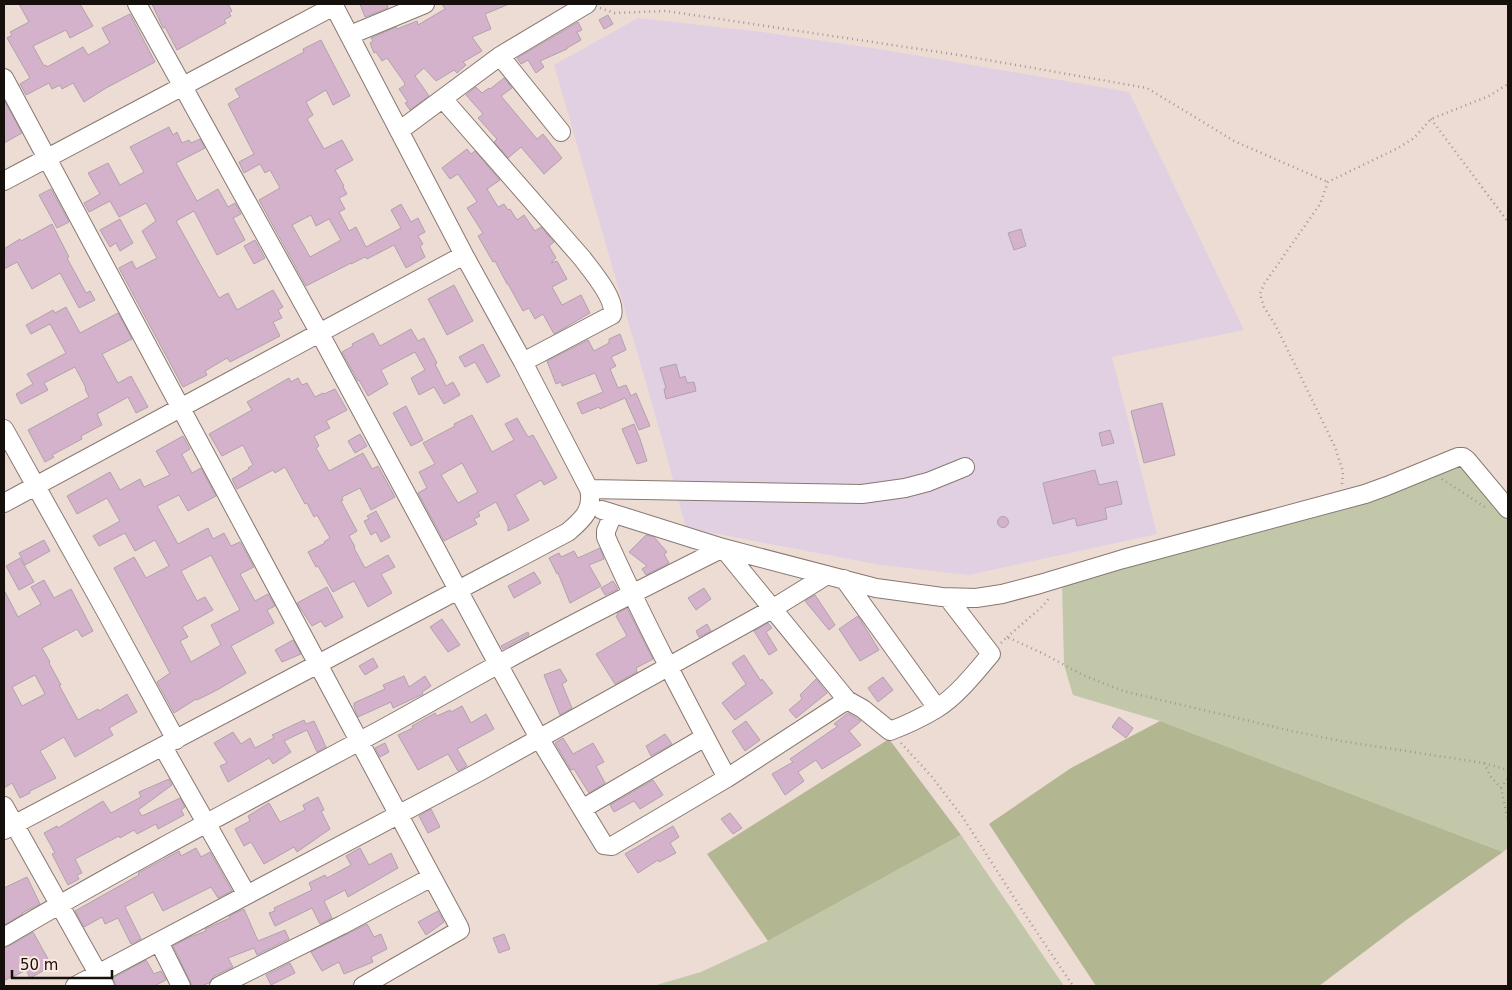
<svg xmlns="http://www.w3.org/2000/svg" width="1512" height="990" viewBox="0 0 1512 990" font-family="'DejaVu Sans',sans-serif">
<rect width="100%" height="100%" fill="#eddcd3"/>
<path fill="#e0d0e2" d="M638,18L762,32L885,50L1129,92L1244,330L1112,357L1157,534L969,575L881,565L686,528L661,435L554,65Z"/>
<path fill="#c3c7a9" d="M1463,461L1508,514V848L1503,852L1160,721L1073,695L1064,665L1062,583L1124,563L1347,509Z
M961,835L1064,986H653L701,972L768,941Z"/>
<path fill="#b2b791" d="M1160,721L1503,852L1409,918L1319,986H1096L989,824L1071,768Z
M889,739L961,835L768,941L707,854Z"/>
<path fill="#d5b2cc" stroke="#b0a2ac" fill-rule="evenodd" d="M19,4H80L93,26L70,38L66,30L33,46L44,66L46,65L47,67L83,47L88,55L110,43L102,28L130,14L155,62L106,88L84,102L73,83L62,89L60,85L52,89L49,83L26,95L20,84L30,78L7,38L12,35L10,32L29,22Z
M152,4H228L232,11L229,13L231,16L224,20L226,23L177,50L165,27L163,28Z
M360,4H387L388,8L365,17Z
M442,4H509L485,14L491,29L472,37L482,51L463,62L466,65L457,73L454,70L436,81L424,68L415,76L429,96L410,110L405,103L408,102L399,89L405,85L404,82L387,58L382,61L376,52L374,53L370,43L373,41L371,38L396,27L397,29L417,21L418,25L445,9Z
M608,15L613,24L604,29L599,20Z
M578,22L582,30L577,32L581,40L567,48V49L540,61L544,67L536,73L528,60L521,64L517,58Z
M321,40L350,96L333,105L326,90L306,102L313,115L307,119L324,149L342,140L353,160L335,170L344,186L343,187L347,194L339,198L345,209L339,212L349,231L356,227L366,247L401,228L391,210L401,204L411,222L418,218L425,232L418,236L423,244L420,246L425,257L406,268L394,245L367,259L365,257L351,264V263L306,286L259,200L280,188L270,170L265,173L260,164L244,173L239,162L254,154L228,104L240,97L235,89L304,52L303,49ZM311,215L316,226L329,219L341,240L310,257L292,225Z
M504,78L512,88L501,96L537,139L543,134L562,158L544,174L521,147L508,158L494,142L497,139L478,118L483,114L466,95L476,87L482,93L489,88L490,89Z
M4,100L22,133L4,143Z
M169,127L173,135L177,132L182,143L189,140L191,143L200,139L205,148L176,163L197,201L218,189L228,207L235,203L241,214L233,218L245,240L217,255L194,211L176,221L219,298L228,293L237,310L273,290L283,307L278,310L282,318L273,322L280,336L230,362L227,358L205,371L207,375L183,387L119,268L132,261L136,269L157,258L142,231L156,221L146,203L119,217L110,201L89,212L84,203L100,194L88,173L108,163L120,185L144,172L130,147Z
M467,149L471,154L475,151L500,180L487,189L498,207L504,204L508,210L510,209L517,220L524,215L535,231L541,227L554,242L549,246L556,258L551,263L557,261L567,279L552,287L562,305L581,295L590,313L554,334L543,314L535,319L529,308L523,311L508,284H507L495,261L493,262L478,236L483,233L467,208L477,202L476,200L458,174L450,179L442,168Z
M51,189L69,222L57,228L39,195Z
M120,219L133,243L120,251L116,243L110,247L100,230Z
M52,224L69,257L67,258L86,293L90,291L95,300L79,308L60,273L32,289L17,262L4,269V249L20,239L21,241Z
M1021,229L1026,246L1014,250L1008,233Z
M255,240L265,258L254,264L244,246Z
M454,285L473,321L447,335L428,299Z
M66,307L80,333L118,313L132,339L102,354L118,383L131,376L148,407L136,413L128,397L97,414L102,425L81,436L82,439L52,455L54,457L45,462L28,430L89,397L85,389L86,388L75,367L44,383L48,390L21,404L16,394L33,384L27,374L66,353L50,324L31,334L26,325L53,310L55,313Z
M411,329L418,341L424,338L437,363L435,364L446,386L453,382L460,395L444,404L434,387L419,395L411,378L425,370L415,352L381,370L388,384L368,396L359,380L358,381L342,352L353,346L352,344L373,333L380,346Z
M620,334L626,350L611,357L616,366L610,369L618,388L626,385L631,396L636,393L650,426L639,430L625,398L600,409L599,407L582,414L577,403L603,392L595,373L562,386L561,382L556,384L547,361L588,340L594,351L609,343V339Z
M483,344L500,376L487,383L475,362L465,367L459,357Z
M676,364L680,378L685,376L687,383L694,382L696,391L666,399L664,389L666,388L660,368Z
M289,378L291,382L298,378L302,385L307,383L315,397L323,393L324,394L335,389L347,410L326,421L330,428L314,436L319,446L316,448L329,471L363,453L372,469L378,466L395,497L371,510L360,488L342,497L343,500L341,501L357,531L349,536L355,547L354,548L365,568L388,555L395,567L381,574L392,593L368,607L354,581L333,592L318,566L316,567L308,552L325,543L324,542L330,538L317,515L314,517L307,503L305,504L285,467L275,473L273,470L237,489L232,479L249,469L248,468L253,465L243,445L222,456L209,434L252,410L247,402Z
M1162,403L1175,455L1144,463L1131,411Z
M406,406L423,440L411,446L393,413Z
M472,415L492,452L514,440L505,424L517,418L528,437L533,435L557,478L544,485L541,480L515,495L529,520L522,524L508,531V526L496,502L478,512L480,516L474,519L477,524L444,541L418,493L427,488L419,472L435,464L423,443L455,426L454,424ZM462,463L478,492L458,503L441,475Z
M634,424L640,439L647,461L637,464L622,429Z
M1110,430L1114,443L1102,446L1099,433Z
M360,434L367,446L355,453L348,441Z
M183,436L190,449L182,454V455L192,473L201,468L216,496L188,511L179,495L157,506L178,544L208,528L213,539L224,533L231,546L240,542L254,567L240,574L255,601L268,594L275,606L267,610L274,623L231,646L246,673L217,690L197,700L196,699L174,713L157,682L170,673L114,568L134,557L146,578L169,566L155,540L135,551L125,533L99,546L93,536L120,521L107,498L77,514L67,496L110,472L120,490L140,479L144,487L170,475L156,451ZM211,555L240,610L211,625L221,645L191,662L180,641L188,637L182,627L213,610L205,597L197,601L181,571Z
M1095,470L1099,485L1117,481L1122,504L1105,508L1107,519L1077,526L1075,518L1053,524L1043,483Z
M376,511L390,537L381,542L376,532L371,535L364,521L369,519L367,516Z
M997.5 522a5.5 5.5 0 1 1 11 0a5.5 5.5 0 1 1-11 0Z
M646,535L654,537L667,552L664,554L669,563L646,575L642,569L647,566L629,552Z
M44,540L50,551L25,565L19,553Z
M600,548L604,559L589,565L601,586L570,603L558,573L557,574L549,558L559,553L561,557L574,551L578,558Z
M20,558L34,582L19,590L6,566Z
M534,572L541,583L514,598L508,586Z
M44,580L54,598L71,589L93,631L82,637L77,629L42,648L50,662L49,663L61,685H59L78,720L98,709L99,711L127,694L137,712L109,728L113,735L75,757L64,737L40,751L56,778L30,791V793L20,798L12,783L4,788V590L18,617L41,604L31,587ZM35,675L45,694L22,706L12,687Z
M613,581L618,589L605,595L601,588Z
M327,587L343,617L325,627L321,621L312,626L297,603Z
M704,588L711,599L696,610L688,598Z
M815,595L835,625L829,630L805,601Z
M627,608L653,659L636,668L637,672L615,684L596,654L627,636L616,616L618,615L617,613Z
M858,616L879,650L860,661L839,629Z
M442,619L460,645L448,652L430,627Z
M768,623L772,628L766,632L777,650L769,655L754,631Z
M707,624L711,631L699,637L696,631Z
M528,632L529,635L503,649L501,646Z
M293,640L301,654L282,662L275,650Z
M744,655L761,681L762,679L773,693L735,720L722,703L746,684L732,663Z
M373,658L378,667L365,675L359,666Z
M560,669L567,681L562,684L572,708L560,715L544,675Z
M404,676L409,687L425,676L431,686L422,692L423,694L393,708L391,702L358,717L354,707V703L385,689L383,685Z
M883,677L893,690L878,702L868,688Z
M816,679L827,693L796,718L789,710L802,699L800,695Z
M462,706L471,723L486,714L494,729L457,749L467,766L458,771L448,754L418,770L398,735L413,728L412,726L435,713L437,716L450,710L451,712Z
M848,713L861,721L849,731L861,745L822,769L816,760L798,772L804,781L785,795L772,774L793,762L790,759L838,726L834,724Z
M1119,717L1133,728L1126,738L1112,727Z
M304,720L306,724L314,721L326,747L317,752L307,730L284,741L291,752L273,764L269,758L228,782L220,766L227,763L214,743L233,732L241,744L250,738L255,748L274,738L272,735Z
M746,721L760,740L745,751L732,731Z
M665,734L672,744L651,756L646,746Z
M563,738L573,754L593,743L604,762L596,766L605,783L589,793L574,769L571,770L555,743Z
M385,743L389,752L380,757L375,748Z
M169,779L172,785L138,810L142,816L180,798L185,807L181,810L184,815L158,829L156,824L137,834L134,830L120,838L119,836L75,859L82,873L77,875L79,879L68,885L52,854L55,853L44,833L57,826L58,828L103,801L111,813L141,797L139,792Z
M653,780L663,795L640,809L634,801L614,812L610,805Z
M318,797L324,810L321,811L330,829L297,852L294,847L264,864L251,842L244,846L235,829L250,821L248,816L269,803L280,822L305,810L303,805Z
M431,809L440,827L428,833L419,816Z
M730,813L742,828L733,834L721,819Z
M673,826L679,837L670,843L676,853L659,862L658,860L638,873L625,854Z
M196,848L201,857L210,852L232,891L218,898L211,887L163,911L153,892L125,907L141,939L131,944L118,918L105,924L102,917L84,927L75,911L139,875L138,873L179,851L181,856Z
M360,848L369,865L391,853L398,868L348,897L345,890L324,901L332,918L320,924L312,908L275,926L269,913L275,911L274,908L312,890L309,883L325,875L327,878L351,865L346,856Z
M27,877L40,904L22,913L23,914L4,925V888Z
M244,909L258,941L285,930L289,939L257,955L254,948L228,958L233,967L214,976L209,983L201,986H192L190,981L173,946L190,937L206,931L205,929L230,918L229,916Z
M438,911L444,922L426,935L418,922Z
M367,924L374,937L381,934L387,949L371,957L373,962L344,974L339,962L322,971L311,952Z
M33,932L52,966L30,978L26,970L13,977L12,976L4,981V948L9,946Z
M504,934L510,949L499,953L493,938Z
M146,960L154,974L161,971L166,980L154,986H116L113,978Z
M290,963L295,973L271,985L266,975Z"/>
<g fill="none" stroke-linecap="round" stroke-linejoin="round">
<defs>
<path id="minor" d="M137,4L319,332L498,664L539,738L604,845L612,846L727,778C685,699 643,620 606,537V531L613,514
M350,35L425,4
M500,56L561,132
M4,78L432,877L342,925L219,986
M443,99L582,258C591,270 617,300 612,315L523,362
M399,131L500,56L587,4
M4,181L334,6
M4,429L105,610L176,740
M589,489L862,494L905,488L928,482L965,467
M4,503L464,255
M602,510L723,548L876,588L942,597L976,598L1002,594L1040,584L1123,559L1365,494L1387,486L1458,457H1463L1467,460L1508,509
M844,579L937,708
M163,747L247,895
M727,778L847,700
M4,806L105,986
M582,809L705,737
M4,830L568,532C582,520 594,510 589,489L523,362L464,255L333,4
M4,937C124,866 248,801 371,735C414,712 455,688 497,665C571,624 647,586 723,548L847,700L863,709L890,731C906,725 921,718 936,709C956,697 976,672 991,654L948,598
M159,942L181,986
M75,986L477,773L772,609L827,575
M363,986L460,930L459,927L432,877"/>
</defs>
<use href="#minor" stroke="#887871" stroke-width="20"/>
<path stroke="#a4968f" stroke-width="2.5" stroke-dasharray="1 4" stroke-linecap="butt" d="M600,8L615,13L666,11L959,55L1147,88L1234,141L1328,182
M1431,119L1508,222
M1442,479L1485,507
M1342,484L1343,472L1335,447L1276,326L1264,307L1260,294L1264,284L1320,204L1328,182L1398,148L1414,138L1431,119L1489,96L1508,84
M1007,637L1043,606L1050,597
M1001,643L1007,637L1044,654L1083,675L1123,691L1292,731L1341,741L1484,763L1508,770
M901,743L932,777L962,816L1024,913L1073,986
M1484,763L1491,777L1501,788L1508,820
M1501,788L1508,778"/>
<use href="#minor" stroke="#fff" stroke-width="18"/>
</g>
<rect width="1512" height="990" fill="none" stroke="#16100d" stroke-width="10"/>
<path d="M12 970v8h100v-8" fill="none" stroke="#16100d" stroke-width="2.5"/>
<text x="20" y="970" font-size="15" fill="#16100d" stroke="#fbe9e1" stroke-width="4" paint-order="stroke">50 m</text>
</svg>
